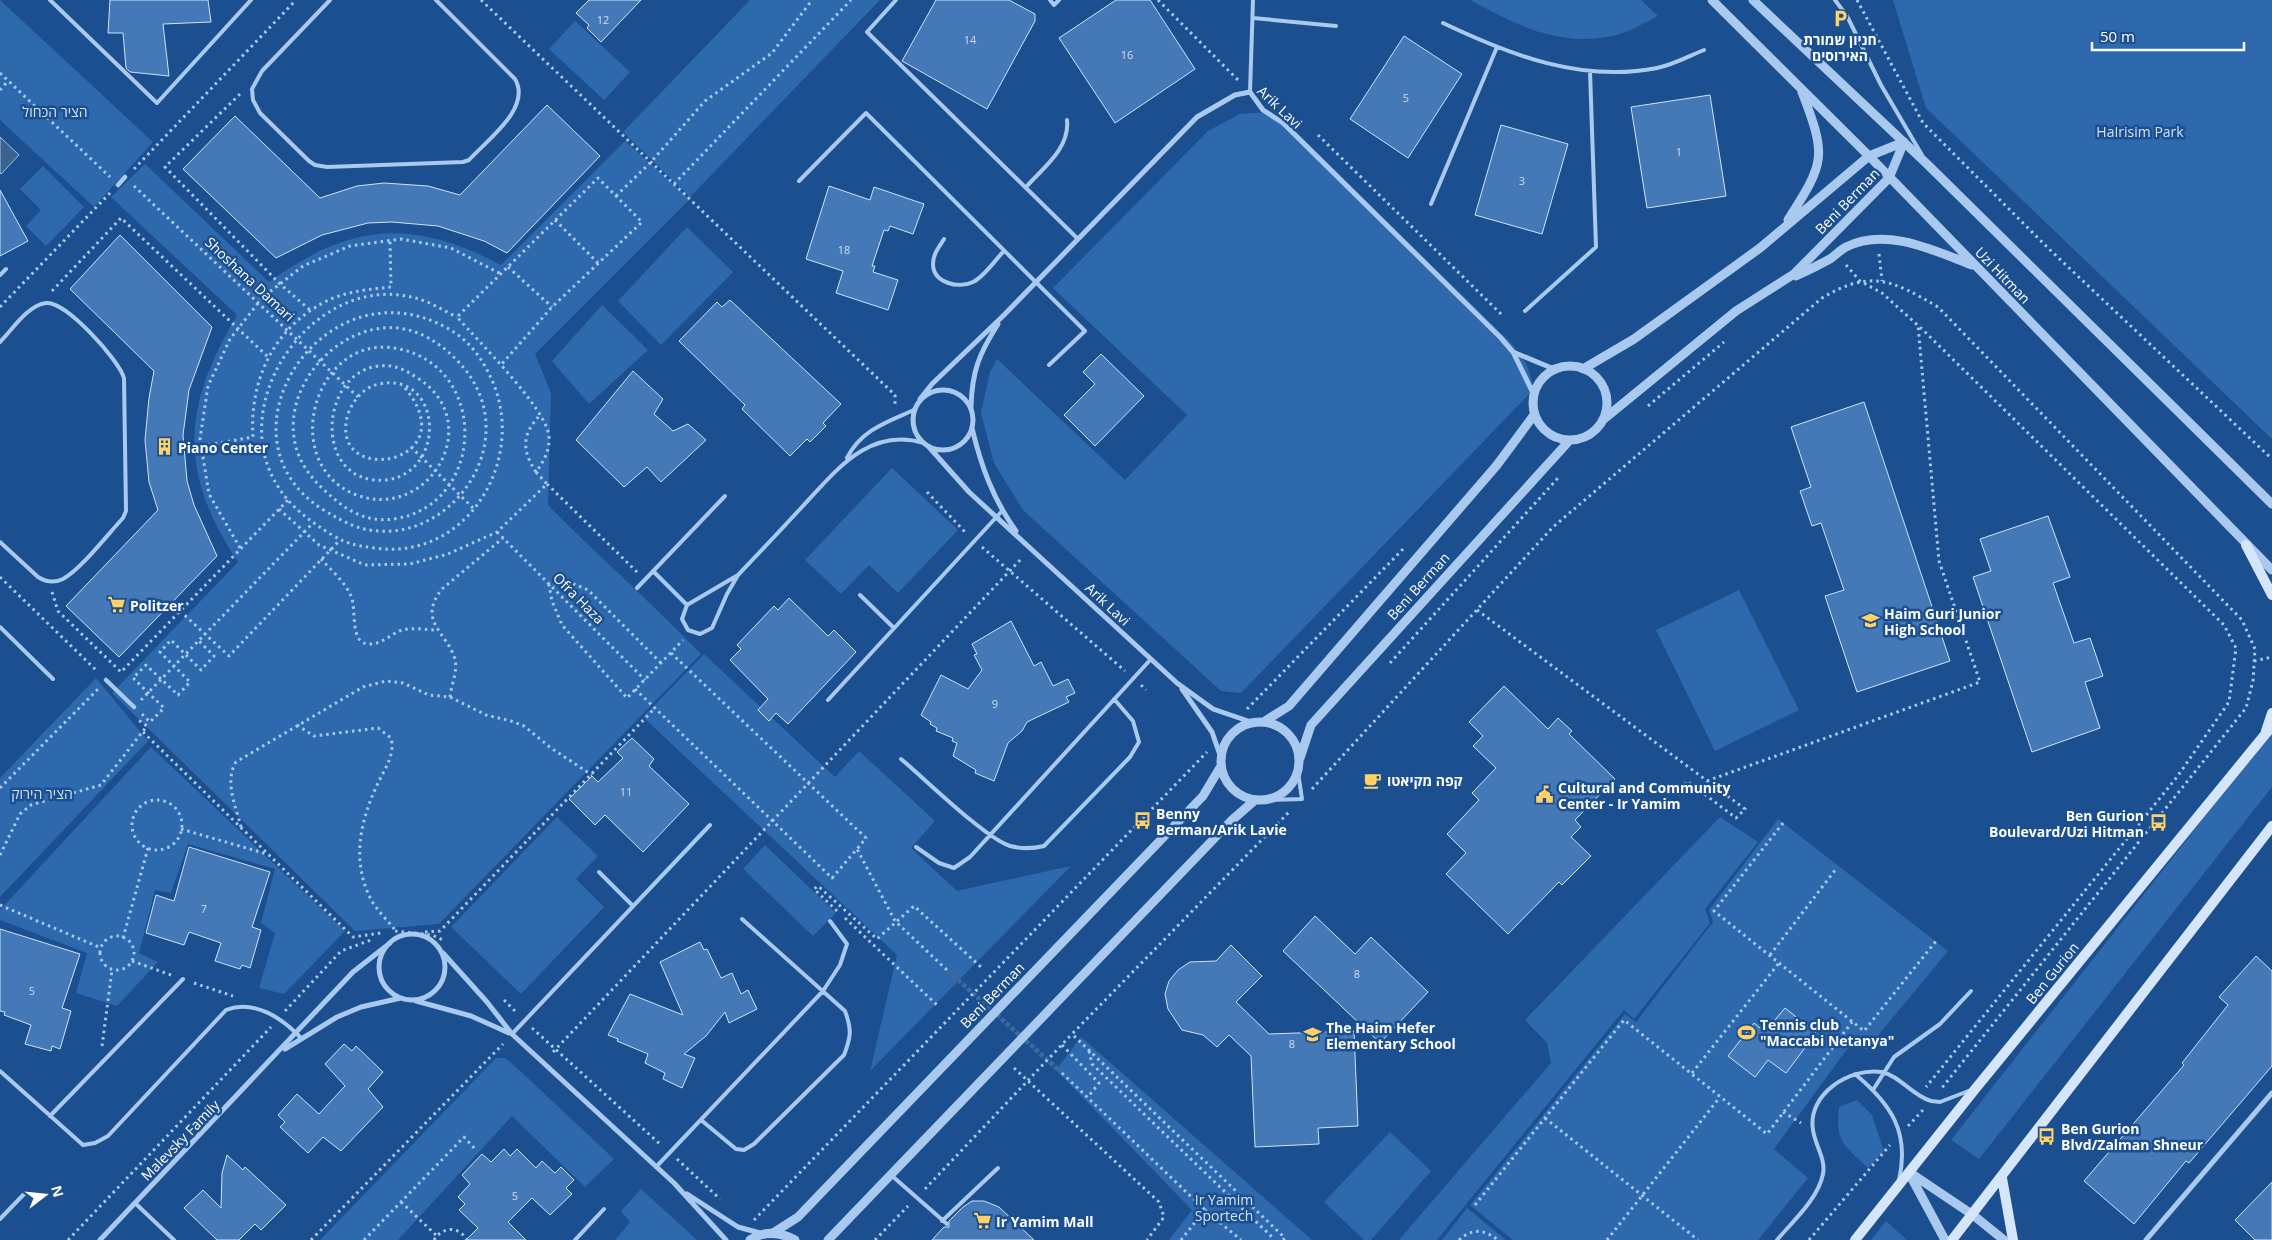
<svg xmlns="http://www.w3.org/2000/svg" width="2272" height="1240" viewBox="0 0 2272 1240" font-family="'Open Sans',Heebo,sans-serif">
<rect width="100%" height="100%" fill="#1b4f8f"/>
<path fill="#2e69ad" d="M0,0L153,142L94,207L0,120Z
M750,0H880L690,197L623,132Z
M1470,0H1641L1658,16C1644,23 1628,33 1612,36C1557,47 1517,25 1470,0Z
M1893,0H2272V439L1926,108Z
M575,21L630,72L604,100L549,49Z
M1267,112L1289,125L1512,344L1527,365L1534,389L1241,693L1221,691L1023,510L994,463L981,413L990,372L997,359L1125,480L1187,415L1053,288L1208,131L1240,114Z
M625,141L690,199L535,354L551,393L548,505C598,556 651,602 701,654L439,924L355,931L112,693L238,562C178,471 182,408 237,315L111,197L145,164L269,282C350,223 412,218 501,265Z
M43,166L84,207L46,246L26,226L41,210L20,189Z
M687,227L733,272L661,345L618,301Z
M602,305L648,350L589,404L552,361Z
M892,468L958,530L898,593L869,565L841,594L805,560Z
M1739,590L1799,710L1715,751L1656,630Z
M704,654L835,777L859,751L935,821L911,848L957,891L1071,866L870,1071L897,955L643,717Z
M96,678L148,741L0,897V778Z
M2272,731V787L1979,1159L1951,1140Z
M151,747L345,931L284,994L259,988L275,933L261,923L275,869L188,844L171,893L155,890L139,953L158,962L117,1006L76,993L87,953L0,920V910Z
M557,817L598,856L576,879L604,907L521,994L451,927Z
M1720,817L1758,842L1705,909L1710,923L1634,1019L1624,1010L1437,1240H1399L1551,1063L1547,1043L1525,1020Z
M1778,819L1948,951L1866,1050L1853,1041L1774,1149L1808,1178L1758,1240H1513L1470,1205L1625,1014L1636,1022L1713,922L1709,910Z
M765,845L836,913L813,936L743,869Z
M1081,1037L1312,1240H1169L1192,1210L1056,1070Z
M496,1058H505L517,1068L614,1159L585,1187L512,1116L398,1240H320Z
M1857,1100L1872,1115L1884,1151L1868,1168C1844,1145 1835,1142 1839,1107Z
M1390,1132L1431,1171L1371,1240H1364L1324,1202Z
M641,1189L697,1240H615L630,1222L621,1211Z
M1467,1208L1506,1240H1442Z
M1886,1221L1907,1240H1871Z"/>
<path fill="#3c6290" stroke="#9cc4f0" d="M0,137L19,155L1,174L0,173Z"/>
<path fill="#4478b7" stroke="#cfe3fa" d="M110,0H208L211,22L163,24L169,76L130,72L126,68L123,33H108Z
M589,0H641L601,42L587,28L589,25L576,13Z
M936,0H1009L1035,14V21L987,109L902,61Z
M1116,0H1150L1195,69L1115,123L1059,38Z
M1404,36L1462,74L1408,158L1350,119Z
M1710,95L1726,196L1647,208L1631,107Z
M547,105L600,156L507,253L484,241L438,226L392,222L368,223L322,235L276,258L183,169L235,116L320,198L357,186L384,183L428,186L460,195Z
M1501,125L1568,144L1542,234L1475,215Z
M829,186L870,200L874,187L924,204L913,234L890,226L888,231L884,230L872,266H875L873,272L898,280L888,310L836,293L843,271L806,259Z
M0,190L28,241L0,256Z
M120,235L212,327L189,390L183,435L187,481L194,505L217,556L119,657L66,606L158,510L149,482L145,440L149,398L154,371L70,289Z
M730,300L841,404L823,423L826,426L810,442L807,439L790,456L742,409L745,405L679,341L717,302L722,307Z
M1101,354L1144,396L1095,446L1064,415L1095,384L1083,372Z
M633,371L663,399L654,414L673,431L688,424L706,440L661,482L647,467L624,487L576,440Z
M1864,402L1950,661L1857,692L1825,596L1844,590L1821,523L1812,526L1800,491L1811,487L1791,427Z
M2048,516L2070,577L2053,583L2074,643L2090,638L2103,676L2085,682L2100,728L2032,752L1973,577L1991,571L1980,539Z
M789,598L828,636L834,630L856,652L788,724L776,713L769,721L758,710L768,699L730,660L741,649L737,645L774,606L778,610Z
M1011,621L1034,666L1041,662L1053,686L1068,679L1075,693L1066,697L1069,702L1027,722L1022,731L1008,743L994,781L975,773L976,770L953,756L957,743L952,741L953,738L936,731L937,728L930,724L931,722L921,715L941,675L968,689L982,670L974,655L977,654L972,644Z
M1504,686L1548,729L1558,718L1572,731L1569,734L1615,779L1575,820L1581,827L1571,837L1591,856L1562,885L1559,882L1508,934L1446,874L1466,853L1447,834L1479,800L1472,793L1496,768L1473,746L1483,736L1469,722Z
M632,738L654,759L649,766L689,804L643,852L605,815L595,825L569,799L592,776L598,782L623,758L617,752Z
M189,847L270,872L252,927L261,930L250,968L242,965L240,969L215,961L221,943L189,932L184,945L146,933L156,895L174,901Z
M1315,916L1355,954L1371,937L1428,992L1380,1043L1283,951Z
M0,929L80,954L62,1008L71,1011L60,1049L52,1046L51,1051L25,1044L31,1025L4,1015L5,1012L0,1011Z
M700,942L704,950L707,949L721,978L732,973L741,994L748,990L757,1009L729,1023L725,1012L706,1036L684,1054L695,1058L682,1088L663,1079L665,1073L645,1063L648,1054L617,1041L618,1039L608,1035L630,994L683,1015L660,962Z
M1231,945L1262,976L1236,1002L1269,1034L1354,1031L1358,1126L1318,1128L1319,1144L1255,1147L1251,1056L1229,1035L1217,1047L1203,1035L1182,1030L1168,1009L1165,994L1169,981L1178,970L1190,962L1216,961Z
M2256,956L2272,971V1066L2189,1163L2186,1161L2134,1224L2084,1181L2184,1065L2182,1063L2228,1005L2219,997Z
M1785,1008L1816,1033L1786,1073L1768,1060L1755,1077L1728,1056L1754,1023L1765,1032Z
M344,1044L352,1051L356,1046L383,1072L368,1089L383,1107L341,1151L323,1137L308,1153L280,1127L285,1122L278,1115L297,1094L319,1114L331,1101L345,1086L325,1064Z
M504,1149L510,1156L517,1149L536,1168L542,1161L555,1173L561,1167L574,1180L566,1188L572,1194L550,1215L532,1198L508,1222L526,1240H466L478,1228L459,1210L465,1204L458,1197L470,1184L462,1175L482,1154L491,1162Z
M227,1155L243,1170L245,1167L286,1205L261,1230L255,1224L239,1240H217L184,1208L203,1190L221,1208L222,1173Z
M2272,1182V1240H2255L2235,1220Z
M972,1201H984L999,1207L1034,1240H932L944,1227H949V1221L963,1207Z"/>
<g fill="none" stroke-linecap="round" stroke-linejoin="round">
<path stroke="#3d69a0" stroke-width="4.5" stroke-dasharray="4.5 2" stroke-linecap="butt" d="M948,971L1062,1073"/>
<path stroke="#a9c9ee" stroke-width="3" stroke-dasharray="2.5 4" stroke-linecap="butt" d="M481,0L895,395V405
M1158,0L1239,81
M1857,0L1923,123L2049,249L2272,459
M0,73L110,177
M0,90L8,81
M240,94L165,167L280,284L310,310
M1318,135L1502,315
M134,169L296,0
M674,184L851,0
M134,186L358,397
M616,196L651,162L705,101L772,53L812,0
M555,220L598,263
M1879,254L1882,281
M1846,265L1860,281L1882,293L1923,330L2224,625L2236,648L2229,702L2177,777L1926,1087
M508,267L552,307
M52,291L121,218L268,357
M0,307L111,192
M405,388C469,465 326,489 348,414C353,400 364,387 379,384C443,371 447,473 386,480C308,487 319,358 391,366C402,368 410,373 419,379C487,424 427,524 354,494C279,462 314,336 394,348C490,363 487,505 394,519C373,522 354,515 338,502C322,489 307,475 299,456C277,402 321,339 376,329C402,324 425,333 446,350C461,363 474,378 481,398C502,458 455,525 393,531C363,533 347,524 322,509C209,436 325,260 447,328C471,341 484,361 494,385C525,464 465,561 375,548C358,546 347,544 332,535C310,521 291,508 277,485C224,399 317,271 415,298C429,301 444,311 457,317
M1648,406L1724,342
M202,446L253,437C249,378 276,324 331,299C350,291 371,289 391,287L390,241
M411,447L474,509
M536,472C521,449 522,434 541,414
M547,484L637,572
M927,492L966,533
M279,509L319,545L365,565L410,564L448,554L497,532L547,484L536,472C544,461 550,450 549,436C546,408 478,341 457,317L598,178L642,222L552,307L500,366
M497,532L645,680
M982,547L1125,671
M240,548L209,494L200,439L208,386L230,339L262,298L303,266L350,246L401,239L451,248L501,274
M321,559C331,570 345,582 351,596C357,610 349,645 370,644C382,644 391,634 402,630C413,627 426,630 437,630
M0,577L98,672
M52,592L58,611L121,672L288,500
M1477,610L1745,809L1736,818L1687,781L1678,795
M180,611L229,656L340,540
M671,653L866,838L857,849
M2254,661L2272,657
M661,663L588,590L569,582L549,585L552,601L562,625L627,698L683,640
M1390,663L1558,478
M1141,685L1146,690
M635,689L832,878L857,849L895,921L948,971
M450,697C451,685 458,671 455,659C446,631 417,621 442,589L503,538
M141,700L313,523
M1247,709L1405,547
M142,714L150,722L164,708L133,678L146,665L178,695L190,682L160,652L171,640L201,670L214,656L199,641
M297,725L314,736L378,728L391,738C395,754 386,767 379,781C360,820 350,863 373,903C379,912 388,921 395,930
M143,732L353,937L381,933
M1707,781L1980,682L1939,561L1918,325
M0,788L98,689
M1312,789L1553,527L1822,298C1871,269 1892,280 1938,307L2242,620L2255,649L2253,681L2246,708L1941,1089
M132 825a25 25 0 1 1 50 0a25 25 0 1 1-50 0Z
M1783,823L1714,911L1864,1031L1936,941
M241,827C236,807 224,781 236,762L363,687L386,681L403,683L429,695L450,697L486,715L511,721L524,726L551,748L592,775
M181,829L267,854
M0,855L20,814L31,805L101,785L147,726L137,719
M0,905L101,948
M837,911L814,889L818,886L877,939L914,906L981,967
M845,918L939,1007
M395,931L432,935L445,941
M425,932L440,931L655,708
M100 953a17 17 0 1 1 34 0a17 17 0 1 1-34 0Z
M123,938L148,848
M1770,955L1836,869
M132,961L171,975
M194,983L233,996
M504,1000L517,1013
M285,1011L341,951L371,940
M532,1028L661,1145
M1062,1045L1099,1083L1088,1097
M102,1046L112,970
M1089,1051L1092,1064L1272,1237L1270,1240
M553,1052L1022,558
M1014,1068L1159,1202L1164,1217L1147,1240
M1062,1073L1205,1210L1181,1240
M1692,1073L1779,963
M1783,1112L1801,1123
M1545,1118L1698,1240
M1908,1126L1923,1110
M677,1159L720,1199
M925,1189L1072,1034
M401,1202L437,1236
M1475,1205L1624,1020L1767,1134L1852,1022
M1205,1210L1241,1240
M754,1220L1207,752
M68,1240L271,1027
M311,1240L503,1044
M364,1240L464,1137L475,1149
M434,1240C443,1226 459,1226 467,1240
M875,1240L908,1206
M1283,1240L1285,1238L1072,1034L1290,811
M1459,1240C1472,1228 1484,1229 1498,1240
M1607,1240L1720,1097
M1809,1240L1890,1145"/>
<path stroke="#a9c9ee" stroke-width="4" d="M50,0L157,103L251,0
M330,0L262,71L252,89L253,100L260,113L309,161L315,165L327,167L463,162L469,160C487,140 532,108 515,79L436,0
M896,0L867,32L1078,239
M1050,0L1054,5L1059,0
M1835,0L1847,16L1881,85L1922,155
M1253,18L1336,26
M1443,23C1510,55 1582,83 1657,68C1673,65 1689,56 1704,50
M1250,92L1253,0
M799,181L866,113L1085,331L1049,365
M1027,186C1044,167 1070,148 1067,120
M1431,204L1497,47
M944,239C939,247 933,254 933,264C933,283 959,289 973,282C984,277 995,260 1004,251
M0,275L6,269
M1525,311L1596,247L1590,71
M0,342C12,330 28,305 46,303C65,300 119,360 124,378L126,511L123,518C108,534 81,569 63,579C55,583 46,582 38,577L0,542
M847,458C861,430 887,422 914,410
M653,571L687,605
M738,575L687,605L682,619L688,630L700,634L712,628L727,594L738,575C759,553 780,531 801,508C835,472 868,426 924,443
M637,588L725,496
M860,595L894,628
M0,627L53,679
M828,700L1002,511
M901,759C924,778 985,838 1010,846C1022,849 1032,849 1044,846L1130,757L1139,742L1133,721L1114,699
M1269,800L1302,799L1298,772
M916,847L939,863L954,868L970,857L1151,659
M599,872L633,906
M512,1034L710,825
M0,1071L83,1145L95,1143L108,1136L226,1010C254,999 282,1018 301,1038
M1855,1074C1891,1104 1910,1132 1899,1180
M1873,1090L1894,1057L1940,1024L1971,991
M50,1116L183,979
M701,1120L736,1149L744,1150L754,1144L844,1055C851,1037 852,1030 845,1011L742,919
M656,1167L823,991L840,965L847,944L830,921
M891,1175L947,1224
M135,1203L174,1240
M0,1219L25,1193
M942,1221L998,1168
M575,1240L604,1209
M1777,1240C1793,1221 1818,1199 1823,1174C1826,1159 1815,1145 1813,1130C1807,1094 1850,1067 1882,1072C1900,1076 1913,1096 1931,1101L1940,1102L1971,1090"/>
<path stroke="#a9c9ee" stroke-width="4.5" d="M118,185L125,177
M106,680L134,707"/>
<path stroke="#a9c9ee" stroke-width="5" d="M1513,352L1554,369
M913 420a30 30 0 1 1 60 0a30 30 0 1 1-60 0Z
M920,399L932,384L1004,315L1197,117L1235,95L1250,92L1263,110L1283,123L1501,338L1513,352L1534,395
M971,407C972,371 979,354 998,324
M972,428C981,466 993,499 1016,531
M928,446L969,492L1177,683L1213,709L1251,722
M1182,689L1212,732L1221,758
M379 967a33 33 0 1 1 66 0a33 33 0 1 1-66 0Z
M443,953L487,1002L512,1034L674,1183L726,1240
M416,1001L471,1016L509,1033
M285,1049L337,1017L361,1007L401,998
M687,1194L738,1227L760,1233
M100,1240L353,972L390,943
M2146,1240L2272,1093"/>
<path stroke="#a9c9ee" stroke-width="9" d="M1712,0L1869,156L2272,570
M1753,0L1927,164L2272,504
M1788,220C1825,162 1827,157 1802,92
M1796,276C1807,271 1819,265 1830,259C1836,255 1840,250 1846,247C1886,227 1933,250 1972,265
M1533 403a37 37 0 1 1 74 0a37 37 0 1 1-74 0Z
M1583,369L1634,339L1760,248L1869,156L1904,142
M1604,419L1736,311L1794,274L1889,178L1904,142
M1265,721L1289,706L1497,465L1534,415
M1221 761a39 39 0 1 1 78 0a39 39 0 1 1-78 0Z
M1300,758L1311,725L1569,441
M1909,1172L1973,1215L2004,1240
M1910,1175L1945,1240
M773,1233L798,1217L1203,796L1221,766
M750,1240C765,1230 780,1232 795,1240
M828,1240L1231,821L1255,800"/>
<path stroke="#d6e6fa" stroke-width="10" d="M2246,545L2272,595
M2266,731L2272,713
M2002,1178L2013,1240
M1855,1240L1976,1088L2272,726
M1952,1240L2272,826"/>
</g>
<defs>
<symbol id="parking-bare" viewBox="-9 -9 18 18"><path d="M-3.5-5.5H1a3.5 3.5 0 0 1 0 7H-1V5.5H-3.5ZM-1-3.4V-.6H.8a1.4 1.4 0 0 0 0-2.8Z" fill="#ffd166" stroke="#1b4f8f" stroke-width="2.5" paint-order="stroke"/></symbol>
<symbol id="building-bare" viewBox="-9 -9 18 18"><path d="M-4-6H4V6H1V3H-1V6H-4ZM-2.5-4.3h1.7v1.8h-1.7ZM.8-4.3h1.7v1.8H.8ZM-2.5-1h1.7V.8h-1.7ZM.8-1h1.7V.8H.8Z" fill="#ffd166" stroke="#1b4f8f" stroke-width="2.5" paint-order="stroke"/></symbol>
<symbol id="supermarket-bare" viewBox="-9 -9 18 18"><path d="M-6-5.5h2.5l.6 2H6L4.5 2H-2.5L-4.4-4H-6ZM-1.5 3.2a1.3 1.3 0 1 0 .1 0ZM3 3.2a1.3 1.3 0 1 0 .1 0Z" fill="#ffd166" stroke="#1b4f8f" stroke-width="2.5" paint-order="stroke"/></symbol>
<symbol id="school-bare" viewBox="-9 -9 18 18"><path d="M0-5L7-2L0 1L-7-2ZM-4 1L0 2.5L4 1V4Q0 6-4 4Z" fill="#ffd166" stroke="#1b4f8f" stroke-width="2.5" paint-order="stroke"/></symbol>
<symbol id="cafe-bare" viewBox="-9 -9 18 18"><path d="M-5.5-4.5H6V0H3Q3 3.5 0 3.5H-2.5Q-5.5 3.5-5.5 0ZM3-3.2v2h1.7v-2ZM-6 4.5H4V6H-6Z" fill="#ffd166" stroke="#1b4f8f" stroke-width="2.5" paint-order="stroke"/></symbol>
<symbol id="civic-bare" viewBox="-9 -9 18 18"><path d="M-.6-6.5H3V-4.5H.6V-3L4-1V1h2V6H-6V1h2V-1L-.6-3ZM-1.2 2.5V6h2.4V2.5Z" fill="#ffd166" stroke="#1b4f8f" stroke-width="2.5" paint-order="stroke"/></symbol>
<symbol id="bus-bare" viewBox="-9 -9 18 18"><path d="M-5-6H5V4H4V6H2V4H-2V6H-4V4H-5ZM-3.5-4V0h7V-4ZM-3.5 1.2v1.5H-2V1.2ZM2 1.2v1.5H3.5V1.2Z" fill="#ffd166" stroke="#1b4f8f" stroke-width="2.5" paint-order="stroke"/></symbol>
<symbol id="stadium-bare" viewBox="-9 -9 18 18"><path d="M0-5a6.5 5 0 1 0 0 10a6.5 5 0 1 0 0-10ZM-3.5-1.8h7v3.6h-7Z" fill="#ffd166" stroke="#1b4f8f" stroke-width="2.5" paint-order="stroke"/></symbol>
</defs>
<g fill-rule="evenodd">
<use href="#parking-bare" x="1828" y="6" width="25" height="25"/>
<use href="#building-bare" x="152" y="434" width="25" height="25"/>
<use href="#supermarket-bare" x="104" y="592" width="25" height="25"/>
<use href="#school-bare" x="1858" y="608" width="25" height="25"/>
<use href="#cafe-bare" x="1360" y="768" width="25" height="25"/>
<use href="#civic-bare" x="1532" y="782" width="25" height="25"/>
<use href="#bus-bare" x="1130" y="808" width="25" height="25"/>
<use href="#bus-bare" x="2146" y="810" width="25" height="25"/>
<use href="#stadium-bare" x="1734" y="1020" width="25" height="25"/>
<use href="#school-bare" x="1300" y="1022" width="25" height="25"/>
<use href="#bus-bare" x="2034" y="1124" width="25" height="25"/>
<use href="#supermarket-bare" x="970" y="1208" width="25" height="25"/>
</g>
<g text-anchor="middle" dominant-baseline="central" stroke-width="5" stroke-linejoin="round" paint-order="stroke">
<g font-size="11" fill="#d0dded">
<text x="603" y="19">12</text>
<text x="970" y="39">14</text>
<text x="1127" y="54">16</text>
<text x="1406" y="97">5</text>
<text x="1679" y="151">1</text>
<text x="1522" y="180">3</text>
<text x="844" y="249">18</text>
<text x="995" y="703">9</text>
<text x="626" y="791">11</text>
<text x="204" y="908">7</text>
<text x="1357" y="973">8</text>
<text x="32" y="990">5</text>
<text x="1292" y="1043">8</text>
<text x="515" y="1195">5</text>
</g>
<g font-size="14" font-weight="bold" fill="#fff" stroke="#1b4f8f" text-anchor="start">
<text x="1840" y="39" text-anchor="middle">חניון שמורת<tspan x="1840" dy="16">האירוסים</tspan></text>
<text x="178" y="447">Piano Center</text>
<text x="130" y="605">Politzer</text>
<text x="1884" y="613">Haim Guri Junior<tspan x="1884" dy="16">High School</tspan></text>
<text x="1387" y="780">קפה מקיאטו</text>
<text x="1558" y="787">Cultural and Community<tspan x="1558" dy="16">Center - Ir Yamim</tspan></text>
<text x="1156" y="813">Benny<tspan x="1156" dy="16">Berman/Arik Lavie</tspan></text>
<text x="2144" y="815" text-anchor="end">Ben Gurion<tspan x="2144" dy="16">Boulevard/Uzi Hitman</tspan></text>
<text x="1760" y="1024">Tennis club<tspan x="1760" dy="16">"Maccabi Netanya"</tspan></text>
<text x="1326" y="1027">The Haim Hefer<tspan x="1326" dy="16">Elementary School</tspan></text>
<text x="2061" y="1128">Ben Gurion<tspan x="2061" dy="16">Blvd/Zalman Shneur</tspan></text>
<text x="996" y="1221">Ir Yamim Mall</text>
</g>
<g font-size="14" fill="#fff" stroke="#1b4f8f">
<text transform="translate(1280 107) rotate(43)">Arik Lavi</text>
<text transform="translate(1847 201) rotate(-46)">Beni Berman</text>
<text transform="translate(2003 275) rotate(46)">Uzi Hitman</text>
<text transform="translate(250 279) rotate(43)">Shoshana Damari</text>
<text transform="translate(1418 586) rotate(-48)">Beni Berman</text>
<text transform="translate(579 598) rotate(45)">Ofra Haza</text>
<text transform="translate(1108 604) rotate(43)">Arik Lavi</text>
<text transform="translate(2052 973) rotate(-51)">Ben Gurion</text>
<text transform="translate(992 995) rotate(-46)">Beni Berman</text>
<text transform="translate(180 1140) rotate(-46)">Malevsky Family</text>
</g>
<g font-size="14" fill="#cfe3fa" stroke="#1b4f8f">
<text x="55" y="111">הציר הכחול</text>
<text x="2140" y="131">HaIrisim Park</text>
<text x="42" y="793">הציר הירוק</text>
<text x="1224" y="1199">Ir Yamim<tspan x="1224" dy="16">Sportech</tspan></text>
</g>
</g>
<g transform="translate(45 1195) rotate(74)" stroke="#1b4f8f" stroke-width="4" paint-order="stroke">
<path d="M0-4L9 19L0 12L-9 19Z" fill="#ffffff"/>
<text y="-8" font-size="14" font-weight="bold" text-anchor="middle" fill="#ffffff">N</text>
</g>
<path d="M2092 42v8h152v-8" fill="none" stroke="#ffffff" stroke-width="2.5"/>
<text x="2100" y="42" font-size="15" fill="#ffffff" stroke="#1b4f8f" stroke-width="4" paint-order="stroke">50 m</text>
</svg>
